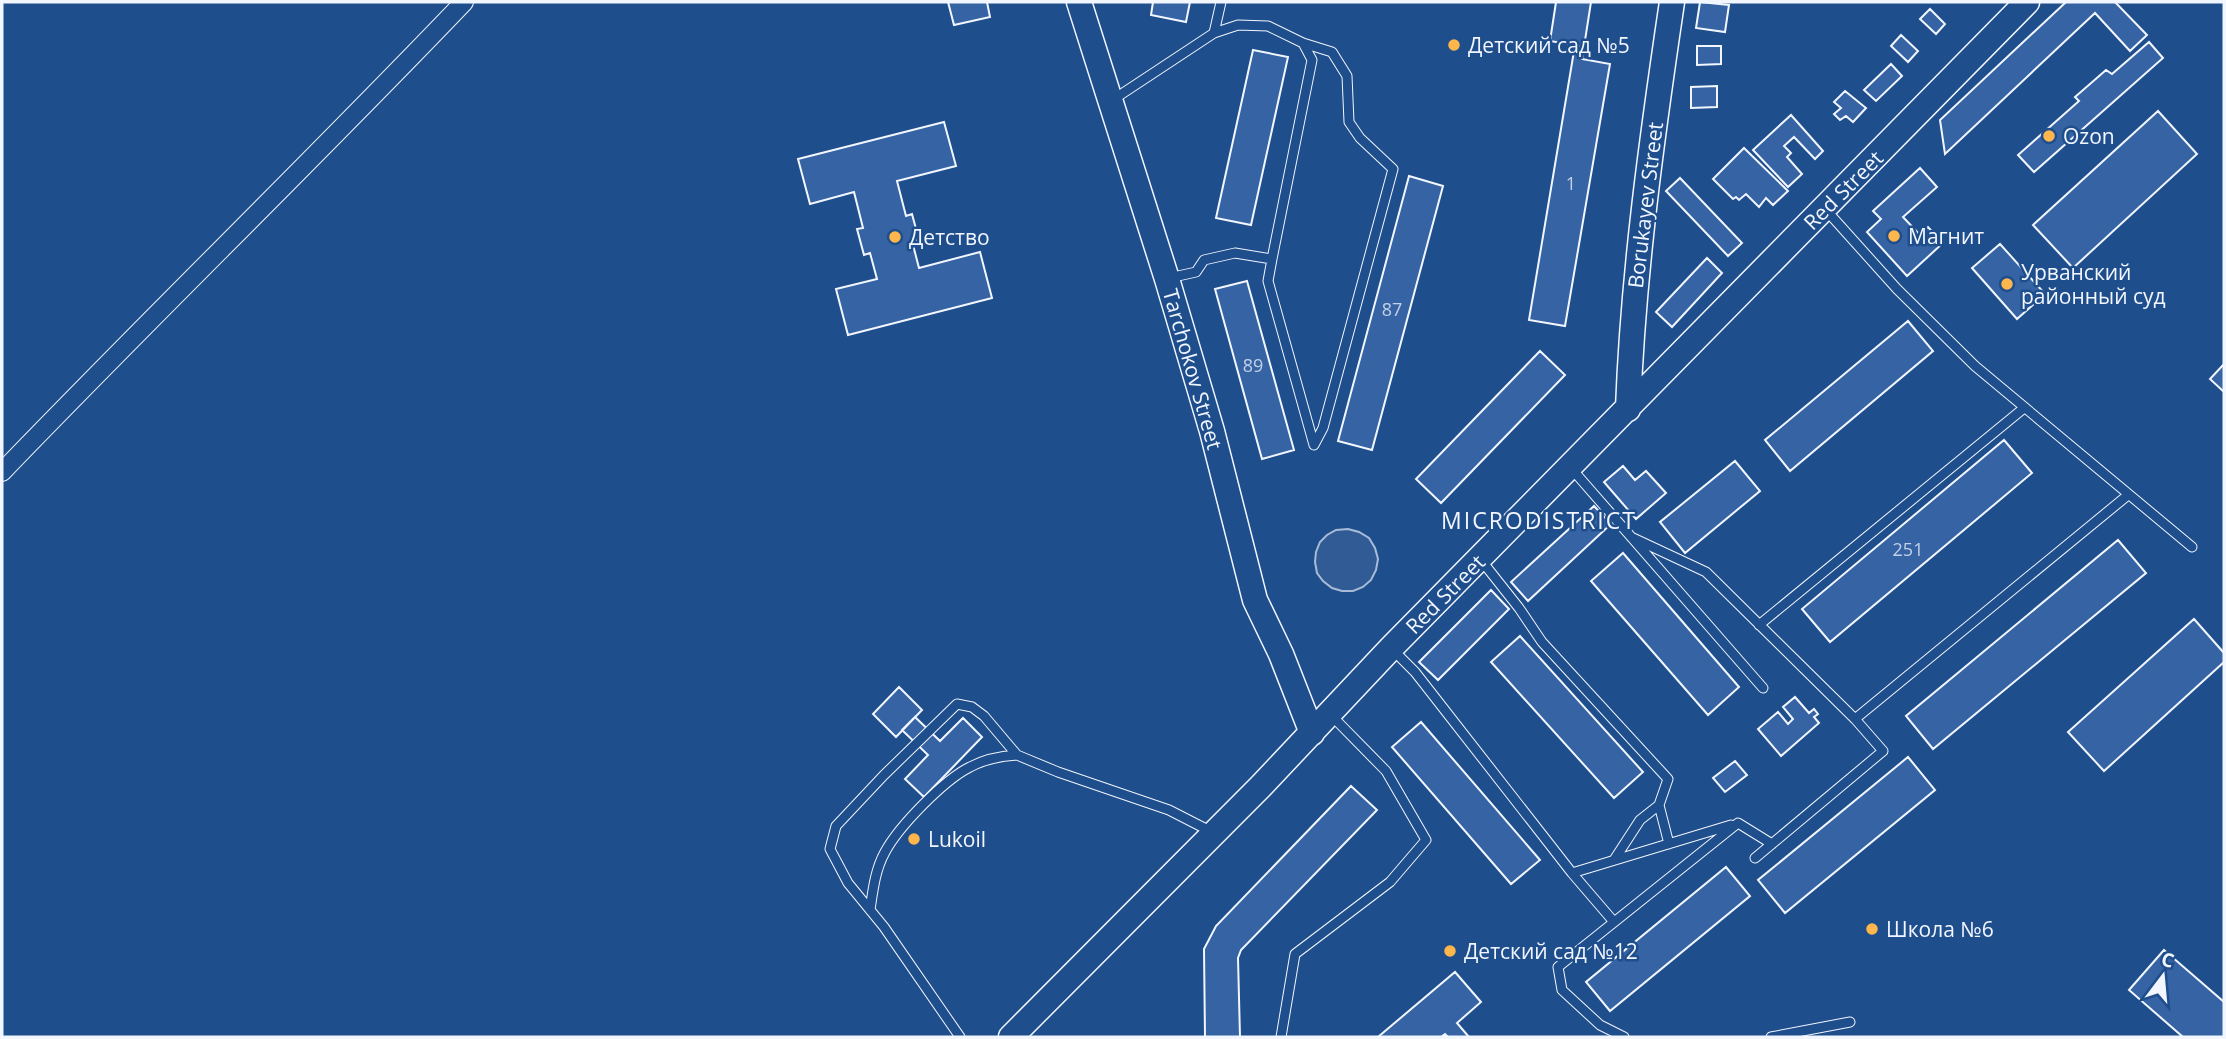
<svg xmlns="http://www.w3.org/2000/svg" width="2226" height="1039" viewBox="0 0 2226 1039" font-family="'Open Sans',sans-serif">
<rect width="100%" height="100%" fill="#1f4e8c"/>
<path fill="#305b95" stroke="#a8bbd7" stroke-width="2" d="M1348,529L1359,532L1369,538L1375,548L1378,559L1376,570L1371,580L1363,587L1353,591H1342L1332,588L1323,581L1317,573L1315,562L1316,552L1320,542L1327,535L1336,530Z"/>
<path fill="#3563a3" stroke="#f2f6ff" stroke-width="2" d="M948,2H987L990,17L954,25Z
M1153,2H1190L1186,22L1151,15Z
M1556,2H1591L1584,47L1550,41Z
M1700,2L1729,5L1725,32L1696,28Z
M2066,2H2115L2147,35L2130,51L2095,13L1945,154L1940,120Z
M1930,9L1945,24L1936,34L1920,19Z
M1901,35L1918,51L1908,62L1891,46Z
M2149,42L2163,58L2034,172L2018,155L2079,101L2075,97L2106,70L2112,74Z
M1575,45L1584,47L1582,59L1610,64L1565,326L1529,320Z
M1697,46H1721V64L1697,65Z
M1253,50L1288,57L1251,225L1216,218Z
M1891,64L1902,76L1876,101L1864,90Z
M1717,86V107L1691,108V87Z
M1845,91L1866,108L1853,122L1846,116L1840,120L1834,114L1841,108L1834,102Z
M2158,111L2197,154L2073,268L2033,225Z
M1791,115L1823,151L1815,159L1794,137L1784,146L1791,153L1787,157L1802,174L1788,187L1753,150Z
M944,122L956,166L897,181L906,216L912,214L919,240L912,241L919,268L980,252L992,298L848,335L836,289L877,279L870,253L864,255L857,229L863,228L854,192L810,204L798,159Z
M1744,148L1788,191L1773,205L1766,198L1759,207L1746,194L1739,200L1736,197L1733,199L1713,179Z
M1920,168L1937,187L1903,217L1919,234L1928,227L1943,243L1907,276L1867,232L1881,219L1873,211Z
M1409,176L1443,186L1372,450L1338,441Z
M1680,178L1742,243L1728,256L1666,191Z
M2000,244L2045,294L2017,319L1972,268Z
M1707,258L1722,273L1672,327L1656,312Z
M1247,281L1294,450L1262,459L1215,289Z
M1908,321L1933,351L1790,471L1765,440Z
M1540,351L1565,375L1441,503L1416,479Z
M2224,364V392L2210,379Z
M2004,440L2032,473L1830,642L1802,609Z
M1735,461L1760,491L1685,553L1660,522Z
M1623,466L1635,480L1646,471L1666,493L1636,519L1604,482Z
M1594,506L1611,524L1528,601L1511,582Z
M2118,540L2146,573L1933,749L1906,716Z
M1623,553L1739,687L1708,715L1591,581Z
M1491,590L1509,609L1438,680L1419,662Z
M2194,619L2224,653V662L2104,771L2068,732Z
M1520,636L1643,772L1614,798L1491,662Z
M899,687L922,710L896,737L873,714Z
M1795,697L1809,713L1814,709L1818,714L1814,717L1819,723L1781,756L1758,729L1778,712L1788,724L1793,719L1783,707Z
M915,717L940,741L963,718L982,737L924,797L905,779L928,755L902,730Z
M1421,722L1540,860L1511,884L1392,747Z
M1908,757L1935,790L1785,913L1758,880Z
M1735,761L1747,775L1725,792L1713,778Z
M1351,786L1377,810L1241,950L1238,958L1240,1037H1205L1204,949L1216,926Z
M1726,867L1750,896L1610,1011L1586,982Z
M2164,950L2224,1002V1037H2183L2129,990Z
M1455,972L1481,1002L1457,1023L1469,1037H1448L1445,1034L1441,1037H1378Z"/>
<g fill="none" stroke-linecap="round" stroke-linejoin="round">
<defs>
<path id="lane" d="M1214,33L1238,25L1268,26L1303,43L1312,60L1272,259
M1114,99L1214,33L1221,2
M1826,210L1897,289L1975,366L2192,547
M1169,278L1196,272L1204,260L1235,253L1272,259L1268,281L1314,445L1323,428L1393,169L1360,138L1349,122L1347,76L1332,52L1303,43
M1571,468L1763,688
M1631,537L1706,572L1855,719L2128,495
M1481,560L1519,608L1542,642L1668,779L1659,805L1669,844
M1759,625L2024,408
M1392,649L1415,672L1572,873L1614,922
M1755,858L1883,751L1855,719
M1614,860L1640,820L1659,805
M1572,873L1731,825
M870,910C873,890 875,870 885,852C899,826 944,780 970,767C985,759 1001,756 1017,755
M960,1037L884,927L848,883L830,849L836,826L884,775L957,704L972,707L984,716L1017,755L1058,772L1169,810L1212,832
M1281,1037L1295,954L1390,882L1426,840L1386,771L1330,714
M1624,1037L1600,1025L1562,990L1558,967L1738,823L1772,844
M1771,1037L1850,1022"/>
<path id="street" d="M2,472C154,314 312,161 464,2"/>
<path id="secondary" d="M1079,2L1167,279L1212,431L1255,600L1281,654L1312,733
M1628,409C1633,273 1652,137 1672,2
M1011,1037L1261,786L1391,648L2027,2"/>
</defs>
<use href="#lane" stroke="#f2f6ff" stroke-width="11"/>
<use href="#street" stroke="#f2f6ff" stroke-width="20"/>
<use href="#secondary" stroke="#f2f6ff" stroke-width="27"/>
<use href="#lane" stroke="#1f4e8c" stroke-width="9"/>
<use href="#street" stroke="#1f4e8c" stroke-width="18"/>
<use href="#secondary" stroke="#1f4e8c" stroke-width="24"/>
</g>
<g fill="#ffb74d" stroke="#1f4e8c" stroke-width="2.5">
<circle cx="1454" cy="45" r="7"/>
<circle cx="2049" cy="136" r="7"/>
<circle cx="1894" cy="236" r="7"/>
<circle cx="895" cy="237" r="7"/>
<circle cx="2007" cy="284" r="7"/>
<circle cx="914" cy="839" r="7"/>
<circle cx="1872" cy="929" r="7"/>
<circle cx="1450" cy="951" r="7"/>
</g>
<g text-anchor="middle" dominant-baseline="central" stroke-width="5" stroke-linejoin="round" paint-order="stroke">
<g font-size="18" fill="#c3d1e8">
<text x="1571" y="183">1</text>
<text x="1392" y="309">87</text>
<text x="1253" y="365">89</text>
<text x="1908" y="549">251</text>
</g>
<g font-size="21" fill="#f2f6ff" stroke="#1f4e8c" text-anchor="start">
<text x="1468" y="45">Детский сад №5</text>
<text x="2063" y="136">Ozon</text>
<text x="1908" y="236">Магнит</text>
<text x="909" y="237">Детство</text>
<text x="2021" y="272">Урванский<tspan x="2021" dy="24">районный суд</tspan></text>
<text x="928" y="839">Lukoil</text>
<text x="1886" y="929">Школа №6</text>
<text x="1464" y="951">Детский сад №12</text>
</g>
<g font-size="21" fill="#f2f6ff" stroke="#1f4e8c">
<text transform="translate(1843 190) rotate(-45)">Red Street</text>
<text transform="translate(1645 205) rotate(-83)">Borukayev Street</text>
<text transform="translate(1193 369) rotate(74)">Tarchokov Street</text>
<text transform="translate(1445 594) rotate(-45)">Red Street</text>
</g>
<g font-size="23" letter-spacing="2" fill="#f2f6ff" stroke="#1f4e8c">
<text x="1539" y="520">MICRODISTRICT</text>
</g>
</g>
<rect width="2226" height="1039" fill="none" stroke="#f2f6ff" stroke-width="7"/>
<g transform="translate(2163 976) rotate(16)" stroke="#1f4e8c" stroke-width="5" paint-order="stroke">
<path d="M0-5L12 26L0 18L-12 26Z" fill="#f2f6ff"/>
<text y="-10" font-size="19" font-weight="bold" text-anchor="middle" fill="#f2f6ff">С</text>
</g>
</svg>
